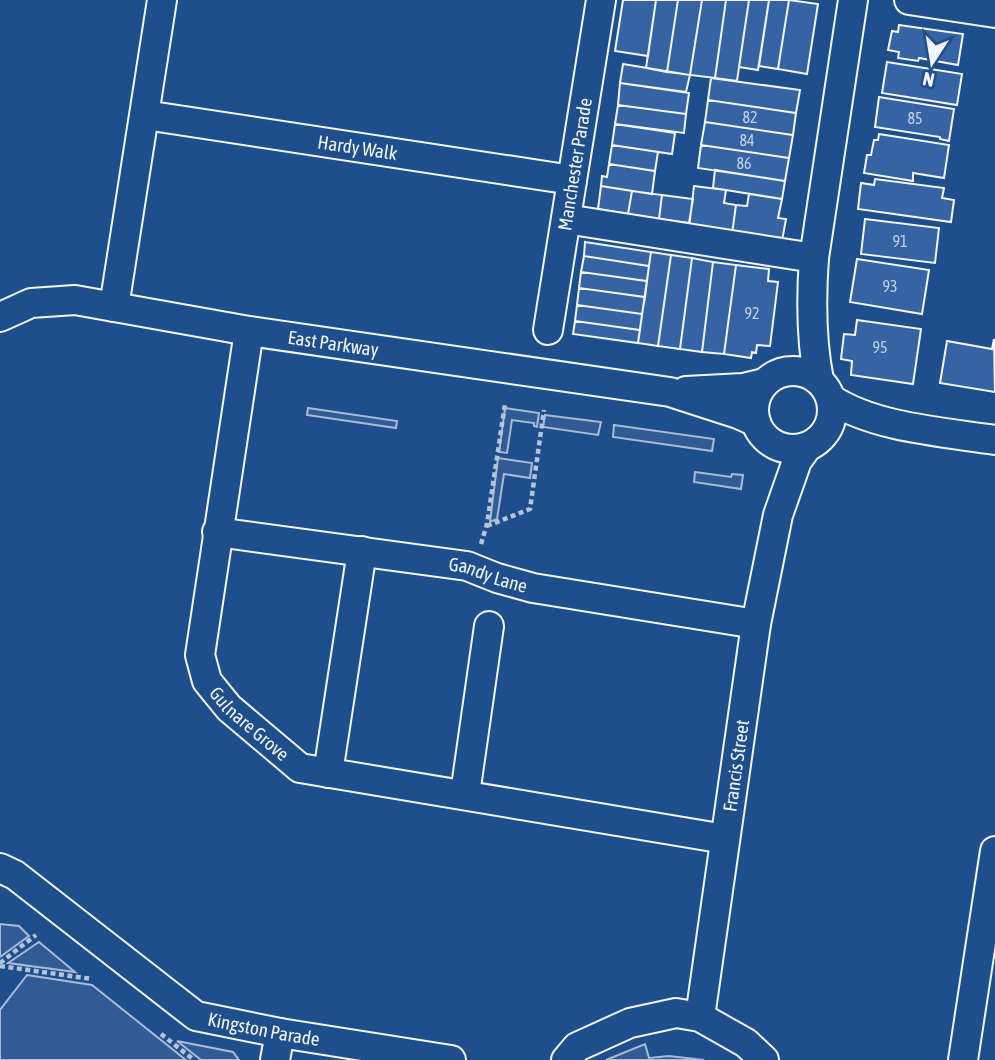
<svg xmlns="http://www.w3.org/2000/svg" width="995" height="1060" viewBox="0 0 995 1060" font-family="'Asap Condensed',sans-serif">
<rect width="100%" height="100%" fill="#1f4e8c"/>
<path fill="#305b95" stroke="#a8bbd7" stroke-width="2" d="M308,408L397,421L396,428L307,415Z
M505,408L539,413L537,427L534,426V423L512,420L507,453L499,452Z
M545,415L601,422L598,435L543,427Z
M614,425L714,439L712,451L613,437Z
M498,458L532,463L530,478L504,474L497,519L490,522Z
M695,472L731,477L732,474L743,475L741,489L694,482Z
M0,924L19,926L29,936L0,957Z
M39,942L75,972L8,963Z
M27,975L92,985L186,1060H0V1010Z
M177,1041L233,1052L239,1060H201Z
M645,1044L649,1058L669,1056L704,1060H606Z"/>
<path fill="#3563a3" stroke="#f2f6ff" stroke-width="2" d="M623,0H656L648,56L615,51Z
M656,0H678L667,72L646,68Z
M678,0H702L690,75L667,72Z
M702,0H726L715,78L690,75Z
M726,0H749L737,81L715,78Z
M749,0H769L758,70L739,67Z
M769,0H789L778,69L759,66Z
M789,0L818,4L807,74L778,69Z
M899,25L963,34L958,65L919,58L918,61L898,58L899,52L888,50L892,31L898,32Z
M887,62L962,74L957,105L882,93Z
M623,64L690,75L686,92L620,83Z
M711,78L800,90L796,113L708,100Z
M620,83L689,93L686,114L618,105Z
M879,97L954,109L949,141L940,139V137L875,127Z
M708,100L796,113L793,135L705,122Z
M618,105L686,114L684,133L615,124Z
M705,122L793,135L789,158L701,145Z
M615,124L675,133L672,154L612,145Z
M879,134L949,145L944,178L913,173V181L864,173L867,155H871L874,140H878Z
M612,145L658,152L655,171L609,164Z
M701,145L789,158L785,181L698,168Z
M609,164L655,171L652,194L601,186L602,176L607,177Z
M715,170L785,181L782,199L713,188Z
M875,179L944,188L942,198L954,200L951,222L858,209L861,183L874,185Z
M601,186L632,191L628,214L598,209Z
M694,186L726,190L724,203L736,205L732,234L689,228Z
M632,191L662,195L659,219L628,214Z
M749,194L782,199L778,218L786,219L782,241L732,234L736,205L747,206Z
M662,195L693,199L689,223L659,219Z
M865,219L939,228L935,263L861,254Z
M585,242L651,252L649,266L584,256Z
M651,252L671,255L658,346L638,343Z
M671,255L692,258L680,349L658,346Z
M584,256L649,266L647,281L581,272Z
M692,258L713,262L702,352L680,349Z
M857,259L929,270L922,314L850,302Z
M713,262L736,265L724,354L702,352Z
M736,265L769,269L768,281L778,282L770,346L757,345L756,353L752,352L751,358L724,354Z
M581,272L647,281L645,297L579,288Z
M579,288L645,297L642,314L577,305Z
M577,305L642,314L640,330L575,321Z
M857,320L921,329L913,384L851,375L852,361L841,359L844,334L855,335Z
M575,321L640,330L638,343L573,334Z
M994,339L995,392L940,383L947,341L992,349Z"/>
<g fill="none" stroke-linecap="round" stroke-linejoin="round">
<defs>
<g id="minor">
<path d="M909,0L995,13"/>
<path id="s1" d="M145,115L572,180"/>
<path d="M566,219L814,258"/>
<path d="M114,307L162,0"/>
<path id="s2" d="M0,317L31,303L75,300L249,331L670,392L738,414L756,422"/>
<path id="s3" d="M548,330L601,0"/>
<path id="s4" d="M249,331L200,655L207,681L229,708L300,768L725,839"/>
<circle cx="793" cy="410" r="39"/>
<path d="M819,380C811,340 811,299 814,258L853,0"/>
<path d="M686,391L743,388L764,383"/>
<path d="M831,399C875,428 944,432 995,440"/>
<path id="s5" d="M217,532L467,566L497,578L533,588L756,624"/>
<path d="M328,773L362,551"/>
<path d="M465,794L489,626"/>
<path id="s6" d="M0,868L15,875L196,1016L280,1033L451,1060"/>
<path id="s7" d="M700,1017L756,624L778,515L797,461L807,447"/>
<path d="M275,1060L280,1033"/>
<path d="M566,1060L577,1047L630,1023L676,1013L700,1017L746,1043L764,1060"/>
<path d="M963,1060L995,851"/>
</g>
</defs>
<use href="#minor" stroke="#f2f6ff" stroke-width="32"/>
<path stroke="#b3c4dc" stroke-width="4.5" stroke-dasharray="5 3.5" stroke-linecap="butt" d="M487,526L530,509L544,410
M481,544L487,524L505,404
M0,963L36,935
M0,966L92,979
M161,1034L194,1060"/>
<use href="#minor" stroke="#1f4e8c" stroke-width="28"/>
</g>
<g text-anchor="middle" dominant-baseline="central" stroke-width="5" stroke-linejoin="round" paint-order="stroke">
<g font-size="16" fill="#c3d1e8">
<text x="750" y="117">82</text>
<text x="915" y="118">85</text>
<text x="747" y="140">84</text>
<text x="744" y="163">86</text>
<text x="900" y="241">91</text>
<text x="890" y="286">93</text>
<text x="752" y="313">92</text>
<text x="880" y="347">95</text>
</g>
<g font-size="19" fill="#f2f6ff" stroke="#1f4e8c">
<text stroke="none"><textPath href="#s1" startOffset="215">Hardy Walk</textPath></text>
<text stroke="none"><textPath href="#s3" startOffset="168">Manchester Parade</textPath></text>
<text stroke="none"><textPath href="#s2" startOffset="340">East Parkway</textPath></text>
<text stroke="none"><textPath href="#s5" startOffset="275">Gandy Lane</textPath></text>
<text stroke="none"><textPath href="#s4" startOffset="415">Gulnare Grove</textPath></text>
<text stroke="none"><textPath href="#s7" startOffset="254">Francis Street</textPath></text>
<text stroke="none"><textPath href="#s6" startOffset="315">Kingston Parade</textPath></text>
</g>
</g>
<g transform="translate(932 63) rotate(192)" stroke="#1f4e8c" stroke-width="5" paint-order="stroke">
<path d="M0-5L12 26L0 18L-12 26Z" fill="#f2f6ff"/>
<text y="-10" font-size="19" font-weight="bold" text-anchor="middle" fill="#f2f6ff">N</text>
</g>
</svg>
